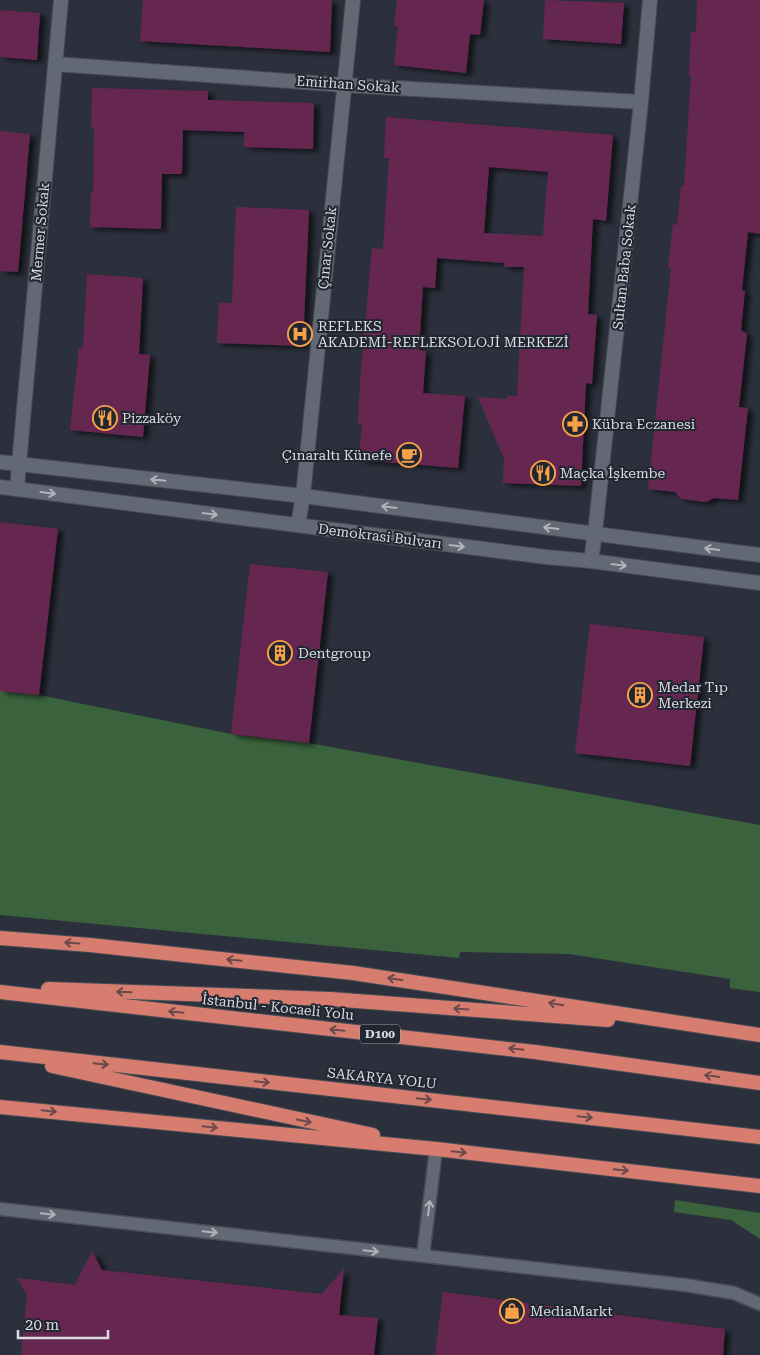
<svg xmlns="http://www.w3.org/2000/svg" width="760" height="1355" viewBox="0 0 760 1355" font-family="'Roboto Serif',serif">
<defs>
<filter id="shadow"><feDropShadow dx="5.5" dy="3" stdDeviation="2.5" flood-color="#0009"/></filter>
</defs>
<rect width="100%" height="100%" fill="#2c303c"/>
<path fill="#3a623c" d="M0,691L39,695L231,734L309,743L760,825V992L730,988V979L569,954L460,952L459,958L0,915Z
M675,1200L760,1213V1239L731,1220L674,1212Z"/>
<path fill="#652850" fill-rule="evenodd" filter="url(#shadow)" d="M143,0H332L330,52L140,41Z
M397,0H484L480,35L470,34L466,73L394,65L398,26H394Z
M545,0L624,3L621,44L543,39Z
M697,0H760V234L748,232L742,290L745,291L741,330L747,334L739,407L748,408L738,500L714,498L706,502L681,499L675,492L648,489L671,268H668L673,224L677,225L681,186H684L691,76H689L691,32H696Z
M0,10L40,13L37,60L0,57Z
M92,88L208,91V100L314,103L313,149L244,147V132L183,130L182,174H162L161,229L90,227L91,192H93L94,128H91Z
M386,117L613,135L606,221L593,219L588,314L597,315L592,384L586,383L581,486L503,483L504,459L478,397L507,399V396H517L524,267H504V263L437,258L435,288L423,287L419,350L426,351L423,393L465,396L458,468L359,460L362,424H358L360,382L372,248L383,249L389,158H384ZM489,167L548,172L543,236L484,233Z
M0,131L30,134L18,272L0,271Z
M236,207L309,210L303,346L217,343L219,303H232Z
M87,274L143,278L139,354L150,355L143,437L70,430L79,348H83Z
M0,522L58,529L39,695L0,691Z
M250,564L328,572L309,743L231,734Z
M590,624L704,637L690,766L575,753Z
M92,1251L102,1270L322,1294L344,1268L339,1315L378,1318L374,1355H21L27,1295L17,1278L75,1285Z
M443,1292L725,1329L723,1355H435Z"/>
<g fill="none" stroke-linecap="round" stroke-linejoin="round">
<defs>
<path id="service" d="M0,1209L685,1285L734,1293L760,1304
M423,1256L436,1149"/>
<path id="minor" d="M55,64L344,85L641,102
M19,464L61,0
M303,496L353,0
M595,533L641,102L650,0"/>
<path id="tertiary" d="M17,489L19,464
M298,525L303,496
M591,561L595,533"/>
<path id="secondary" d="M0,462L303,496L760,555
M0,487L546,557L591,561L760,583"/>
<path id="trunk" d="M0,938L90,945L353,973L760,1035
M48,989L330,999L608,1020
M0,992L535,1052L760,1083
M0,1052L760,1137
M52,1066L373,1135
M0,1107L436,1149L760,1186"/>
</defs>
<use href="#service" stroke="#474b54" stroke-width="15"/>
<use href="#minor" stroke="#474b54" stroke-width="16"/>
<use href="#tertiary" stroke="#474b54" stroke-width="16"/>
<use href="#secondary" stroke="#474b54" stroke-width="16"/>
<use href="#trunk" stroke="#474b54" stroke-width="16"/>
<use href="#service" stroke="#636875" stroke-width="12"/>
<use href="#minor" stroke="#636875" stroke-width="14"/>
<use href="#tertiary" stroke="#636875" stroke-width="14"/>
<use href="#secondary" stroke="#636875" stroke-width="14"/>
<use href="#trunk" stroke="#d77d70" stroke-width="14"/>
</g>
<defs><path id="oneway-shaft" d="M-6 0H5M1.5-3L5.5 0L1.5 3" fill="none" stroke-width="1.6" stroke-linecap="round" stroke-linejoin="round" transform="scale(1.25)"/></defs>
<g stroke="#afb3bc">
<use href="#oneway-shaft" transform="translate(158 480) rotate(-174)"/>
<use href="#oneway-shaft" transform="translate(48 493) rotate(7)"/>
<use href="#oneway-shaft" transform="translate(389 507) rotate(-173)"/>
<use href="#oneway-shaft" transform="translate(210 514) rotate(7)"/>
<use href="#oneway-shaft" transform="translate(551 528) rotate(-173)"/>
<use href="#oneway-shaft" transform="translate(457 546) rotate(7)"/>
<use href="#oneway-shaft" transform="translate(712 549) rotate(-173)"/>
<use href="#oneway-shaft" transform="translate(619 565) rotate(7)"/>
<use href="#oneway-shaft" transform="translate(429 1208) rotate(-83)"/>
<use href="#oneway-shaft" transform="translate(48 1214) rotate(6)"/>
<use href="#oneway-shaft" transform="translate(210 1232) rotate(6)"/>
<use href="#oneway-shaft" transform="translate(371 1251) rotate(6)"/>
</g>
<g stroke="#6a494a">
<use href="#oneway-shaft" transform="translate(72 943) rotate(-176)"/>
<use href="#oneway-shaft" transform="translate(234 960) rotate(-174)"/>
<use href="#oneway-shaft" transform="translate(395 979) rotate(-171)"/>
<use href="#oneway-shaft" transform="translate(124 992) rotate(-178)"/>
<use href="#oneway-shaft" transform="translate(556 1004) rotate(-171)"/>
<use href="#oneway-shaft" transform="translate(461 1009) rotate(-176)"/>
<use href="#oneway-shaft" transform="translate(176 1012) rotate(-174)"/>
<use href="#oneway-shaft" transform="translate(337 1030) rotate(-174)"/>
<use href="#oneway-shaft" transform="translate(516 1049) rotate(-174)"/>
<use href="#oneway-shaft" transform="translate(101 1064) rotate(6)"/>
<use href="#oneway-shaft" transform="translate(712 1076) rotate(-172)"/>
<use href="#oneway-shaft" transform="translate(262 1082) rotate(6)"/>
<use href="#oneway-shaft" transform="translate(424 1099) rotate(6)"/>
<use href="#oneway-shaft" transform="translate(49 1111) rotate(6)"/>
<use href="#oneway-shaft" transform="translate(585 1117) rotate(6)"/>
<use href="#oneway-shaft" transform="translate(304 1121) rotate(12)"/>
<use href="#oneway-shaft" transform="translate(210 1127) rotate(6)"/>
<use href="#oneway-shaft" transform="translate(459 1152) rotate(6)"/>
<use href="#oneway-shaft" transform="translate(621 1170) rotate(6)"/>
</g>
<defs>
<symbol id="hospital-ring" viewBox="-11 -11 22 22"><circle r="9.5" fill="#222631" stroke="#f7a248" stroke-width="1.5"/><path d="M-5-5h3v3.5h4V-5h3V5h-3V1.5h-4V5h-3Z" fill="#f7a248"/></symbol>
<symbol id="restaurant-ring" viewBox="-11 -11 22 22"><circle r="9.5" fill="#222631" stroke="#f7a248" stroke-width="1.5"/><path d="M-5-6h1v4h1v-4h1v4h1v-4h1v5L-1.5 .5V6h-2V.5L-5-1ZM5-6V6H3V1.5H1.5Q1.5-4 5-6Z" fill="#f7a248"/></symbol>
<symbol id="pharmacy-ring" viewBox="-11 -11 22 22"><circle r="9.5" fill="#222631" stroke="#f7a248" stroke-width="1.5"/><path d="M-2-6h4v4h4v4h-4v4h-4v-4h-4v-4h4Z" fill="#f7a248"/></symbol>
<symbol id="cafe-ring" viewBox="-11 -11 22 22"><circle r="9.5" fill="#222631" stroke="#f7a248" stroke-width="1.5"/><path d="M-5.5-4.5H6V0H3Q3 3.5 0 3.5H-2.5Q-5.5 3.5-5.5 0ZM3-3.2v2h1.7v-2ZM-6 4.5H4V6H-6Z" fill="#f7a248"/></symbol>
<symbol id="building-ring" viewBox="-11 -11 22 22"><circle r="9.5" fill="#222631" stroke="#f7a248" stroke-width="1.5"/><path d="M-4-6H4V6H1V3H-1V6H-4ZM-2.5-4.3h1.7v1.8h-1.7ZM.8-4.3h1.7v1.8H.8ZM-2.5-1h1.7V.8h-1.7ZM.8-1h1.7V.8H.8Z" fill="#f7a248"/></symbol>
<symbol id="shop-ring" viewBox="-11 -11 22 22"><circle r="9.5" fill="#222631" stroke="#f7a248" stroke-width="1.5"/><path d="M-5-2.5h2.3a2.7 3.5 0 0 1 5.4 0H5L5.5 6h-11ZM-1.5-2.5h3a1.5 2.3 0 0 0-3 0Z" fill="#f7a248"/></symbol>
</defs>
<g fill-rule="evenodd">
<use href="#hospital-ring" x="286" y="320" width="28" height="28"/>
<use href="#restaurant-ring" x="91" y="404" width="28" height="28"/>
<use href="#pharmacy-ring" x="561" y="410" width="28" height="28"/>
<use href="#cafe-ring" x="395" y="441" width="28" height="28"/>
<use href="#restaurant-ring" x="529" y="459" width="28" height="28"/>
<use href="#building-ring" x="266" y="639" width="28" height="28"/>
<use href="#building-ring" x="626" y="681" width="28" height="28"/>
<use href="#shop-ring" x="498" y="1297" width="28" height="28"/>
</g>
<g text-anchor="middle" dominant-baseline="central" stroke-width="4" stroke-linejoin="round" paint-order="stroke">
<rect fill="#222631" stroke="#a1a5ad" stroke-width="1" x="360" y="1024.5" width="40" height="19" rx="4"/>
<g font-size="12" font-weight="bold" fill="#d8dbe2">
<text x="380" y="1034">D100</text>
</g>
<g font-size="14" fill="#d8dbe2" stroke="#222631">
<text transform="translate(348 84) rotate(4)">Emirhan Sokak</text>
<text transform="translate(40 232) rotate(-85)">Mermer Sokak</text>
<text transform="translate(327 248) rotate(-84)">Çınar Sokak</text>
<text transform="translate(624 267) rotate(-84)">Sultan Baba Sokak</text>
<text transform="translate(380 536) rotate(7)">Demokrasi Bulvarı</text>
<text transform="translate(278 1007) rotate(6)">İstanbul - Kocaeli Yolu</text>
<text transform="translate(382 1078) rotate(6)">SAKARYA YOLU</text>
</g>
<g font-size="14" fill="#d8dbe2" stroke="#222631" text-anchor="start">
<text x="318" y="326">REFLEKS<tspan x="318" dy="16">AKADEMİ-REFLEKSOLOJİ MERKEZİ</tspan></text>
<text x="122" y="418">Pizzaköy</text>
<text x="592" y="424">Kübra Eczanesi</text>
<text x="392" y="455" text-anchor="end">Çınaraltı Künefe</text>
<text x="560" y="473">Maçka İşkembe</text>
<text x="298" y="653">Dentgroup</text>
<text x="658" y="687">Medar Tıp<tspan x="658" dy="16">Merkezi</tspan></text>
<text x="530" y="1311">MediaMarkt</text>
</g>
</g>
<path d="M18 1330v8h90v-8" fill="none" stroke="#d8dbe2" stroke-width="2.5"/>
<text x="25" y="1330" font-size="15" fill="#d8dbe2" stroke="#222631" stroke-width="4" paint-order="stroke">20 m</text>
</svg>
